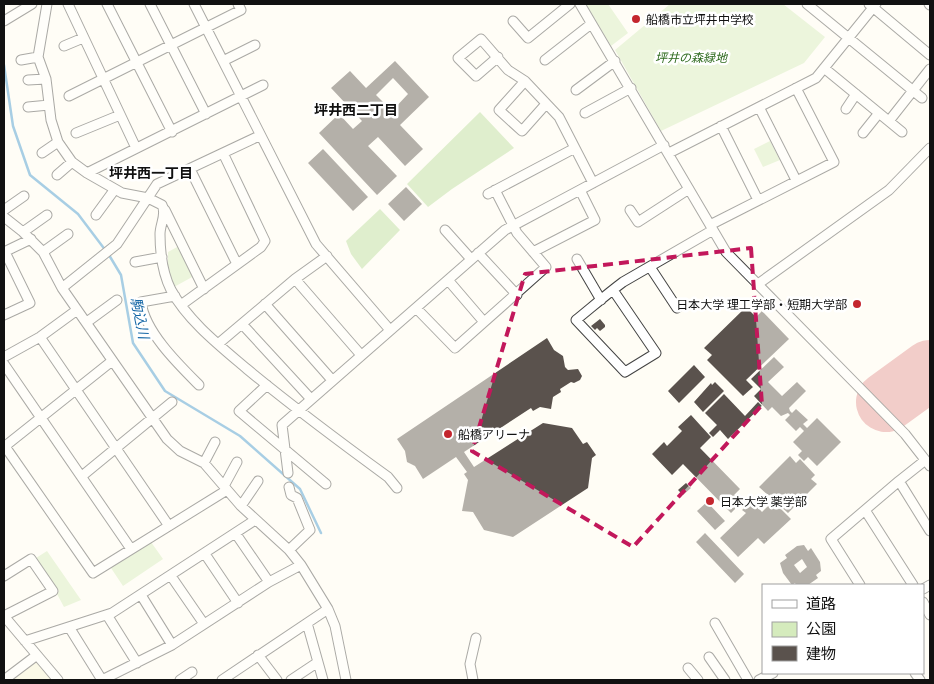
<svg xmlns="http://www.w3.org/2000/svg" width="934" height="684" viewBox="0 0 934 684" font-family="Merriweather,'Noto Sans JP',serif">
<rect width="100%" height="100%" fill="#fffdf5"/>
<path fill="#f6f3d4" d="M36,659L54,680H11Z"/>
<path fill="#d5ebbd" d="M586,4H608L628,33L611,46Z
M670,4H783L825,37L804,63L661,131L615,50Z
M770,141L780,160L763,167L754,149Z
M179,246L194,276L174,287L168,271V252Z
M151,542L163,559L123,586L111,568Z
M47,551L81,600L64,607L57,594L59,591L36,558Z"/>
<path fill="#b9dc9c" d="M480,112L514,148L452,189L428,207L407,184Z
M380,209L400,230L362,269L351,254L346,241Z"/>
<g fill="none" stroke-linecap="round" stroke-linejoin="round">
<path stroke="#3f96cf" stroke-width="2.5" d="M4,65L13,126L30,175L78,214L109,255L121,275L133,343L165,391L240,436L300,489L321,533"/>
<path stroke="#e29292" stroke-width="60" d="M886,402L930,370"/>
</g>
<path fill="#5a524d" fill-rule="evenodd" d="M395,61L429,97L400,125L423,149L405,166L378,137L368,146L397,176L377,195L319,133L339,114L353,129L362,121L331,88L350,71L366,88ZM393,78L408,94L392,111L376,95Z
M323,149L368,197L353,211L308,163Z
M406,187L422,204L404,221L388,204Z
M746,307L756,317L762,311L789,339L746,380L753,387L743,396L707,360L712,355L704,348Z
M600,319L605,325V327L600,331L597,328L595,330L591,326Z
M547,338L554,350L563,356L565,367L568,370L578,369L582,376L580,380L574,383L571,382L560,389L561,392L553,397L551,409L540,407L533,411L531,408L464,452L474,467L543,423L572,428L583,444L587,442L596,455L592,458L588,488L513,537L484,530L473,512L462,511L468,480L464,474L467,472L456,457L423,479L415,466L407,462L405,451L397,439Z
M774,357L784,367L768,382L782,396L797,382L806,391L789,408L790,411L792,413L796,409L808,420L803,424L807,428L817,418L841,442L817,466L808,457L804,461L798,455L802,451L793,442L804,431L800,427L796,431L785,420L790,415L788,413L781,416L772,407L768,411L754,396L761,389L751,379Z
M694,365L705,377L679,403L668,391Z
M715,382L724,391L703,412L694,402L711,383L712,385Z
M724,394L745,416L758,402L762,406L728,439L720,430L713,437L709,433L717,425L705,413Z
M691,415L711,437L700,448L740,489L734,495L741,503L731,513L683,464L672,475L652,454L664,442L667,446L682,431L678,427Z
M790,456L796,463L800,459L815,475L811,479L817,484L788,513L759,487Z
M686,483L691,488L683,495L678,490Z
M752,501L762,512L773,501L791,519L764,544L758,538L738,557L720,538L746,513L742,510Z
M707,502L725,521L715,530L697,511Z
M705,533L744,574L735,583L696,542Z
M804,545L808,551L811,548L820,562L821,571L816,575L818,578L808,585H796L795,583L792,585L783,573L780,563L787,558L785,555L797,546ZM802,559L807,567L800,573L794,565Z"/>
<g fill="none" stroke-linecap="round" stroke-linejoin="round">
<defs>
<path id="minor" d="M47,4L38,57L46,79L51,120L58,142L72,162L87,173L122,193L148,198L162,205C167,214 160,224 160,234C160,252 163,274 171,290C188,321 220,346 247,369C293,407 340,442 388,477L397,488
M68,4L136,148
M107,4L172,132
M150,4L206,114
M194,4L316,244L390,330
M580,4L726,252L905,434L930,466
M807,4L922,98
M869,4L930,55
M929,4L930,5
M4,21L32,4
M513,21L528,38L570,4
M64,46L83,38
M498,57L476,76L458,58L481,39L508,70L525,81L559,117L593,183
M21,60L38,57
M545,60L591,24
M223,61L255,45
M824,68L902,132
M28,80L46,79
M525,81L499,110L522,131L546,104
M576,90L615,61
M69,96L241,10L238,4
M28,107L49,105
M759,107L796,180
M846,109L856,94
M585,113L631,88
M889,121L930,69
M721,126L758,200
M76,133L120,115
M863,133L879,113
M42,153L58,142
M669,153L816,78L876,4
M190,169L237,264
M87,173L263,85
M57,175L72,162
M488,194L575,148
M4,210L24,196
M165,210L204,289
M630,210L638,222L689,189
M96,215L115,189
M4,217L23,232L43,252L62,288L167,439L180,451L204,463L241,506L289,550L301,565L328,609L335,626L346,680
M710,225L834,162L796,88
M445,230L471,259
M23,232L47,215
M4,252L31,239
M43,252L68,234
M533,252L595,220L580,190
M478,253L517,295
M577,259L601,300
M135,262L162,257
M650,267L677,308
M295,279L361,355
M448,280L484,322
M758,284L889,190L930,148
M62,288L117,244L157,184L259,136
M613,290L656,353L625,372L576,320C592,307 607,294 623,282L713,230
M175,296L141,302C145,332 178,364 199,385
M265,304L332,380
M181,305L261,247L265,241L223,153
M416,308L455,348L546,267L517,233L495,190
M4,315L30,303L5,252
M87,322L117,300
M242,324L311,399
M40,337L169,526
M218,344L295,279L327,256
M4,357L40,337L77,310
M4,364L131,549
M267,385L239,411L326,484
M4,445L93,573L227,490
M4,447L112,361
M204,463L215,442
M288,473L282,425L505,230L664,145
M82,476L172,402
M899,481L923,462
M224,486L237,462
M241,506L258,481
M865,510L913,585
M236,534L269,582
M289,550L310,530L297,498L291,495L289,487
M205,554L238,603
M4,576L31,559L53,591L4,616
M171,576L204,624
M860,585L831,539L899,481L930,531
M923,589L930,585
M141,595L172,645
M923,602L930,615
M107,615L137,663
M4,616L58,680
M307,623L323,680
M715,623L748,680
M69,627L102,680
M25,641L112,613L255,520
M258,655L277,680
M709,657L725,680
M688,668L698,680
M915,673L920,680
M4,680L37,655
M102,680L172,645L269,582L301,565
M180,680L192,672
M222,680L328,609
M291,680L318,662
M473,680L470,664L476,638
M759,680L773,673"/>
</defs>
<use href="#minor" stroke="#444" stroke-width="11"/>
<use href="#minor" stroke="#fff" stroke-width="9"/>
</g>
<path d="M0 0H934V684H0ZM751,248L762,405L633,547L472,451L525,274Z" fill="#fffdf5" fill-opacity=".55" fill-rule="evenodd"/>
<path fill="none" stroke="#c2185b" stroke-width="4" stroke-dasharray="10 6" stroke-linejoin="round" d="M751,248L762,405L633,547L472,451L525,274Z"/>
<g fill="#c4262e" stroke="#fff" stroke-width="2">
<circle cx="636" cy="19" r="5"/>
<circle cx="857" cy="304" r="5"/>
<circle cx="448" cy="434" r="5"/>
<circle cx="710" cy="501" r="5"/>
</g>
<g text-anchor="middle" dominant-baseline="central" stroke-width="5" stroke-linejoin="round" paint-order="stroke">
<g font-size="12" fill="#111" stroke="#fff" text-anchor="start">
<text x="646" y="19">船橋市立坪井中学校</text>
<text x="847" y="304" text-anchor="end">日本大学 理工学部・短期大学部</text>
<text x="458" y="434">船橋アリーナ</text>
<text x="720" y="501">日本大学 薬学部</text>
</g>
<g font-size="12" font-style="italic" fill="#2f6b1f" stroke="#fff">
<text x="691" y="57">坪井の森緑地</text>
</g>
<g font-size="14" font-weight="bold" fill="#111" stroke="#fff">
<text x="356" y="110">坪井西二丁目</text>
<text x="151" y="173">坪井西一丁目</text>
</g>
<g font-size="14" font-style="italic" fill="#1768a6" stroke="#fff">
<text transform="translate(140 318) rotate(78)">駒込川</text>
</g>
</g>
<rect width="934" height="684" fill="none" stroke="#111111" stroke-width="10"/>
<rect x="762" y="584" width="162" height="90" fill="#ffffff" stroke="#a0a0a0"/>
<rect x="772" y="600" width="25" height="8" fill="#ffffff" stroke="#a0a0a0"/>
<text x="806" y="609" font-size="15" fill="#111111">道路</text>
<rect x="772" y="622" width="25" height="15" fill="#d5ebbd" stroke="#a0a0a0"/>
<text x="806" y="634" font-size="15" fill="#111111">公園</text>
<rect x="772" y="646" width="25" height="15" fill="#5a524d" stroke="#a0a0a0"/>
<text x="806" y="659" font-size="15" fill="#111111">建物</text>
</svg>
